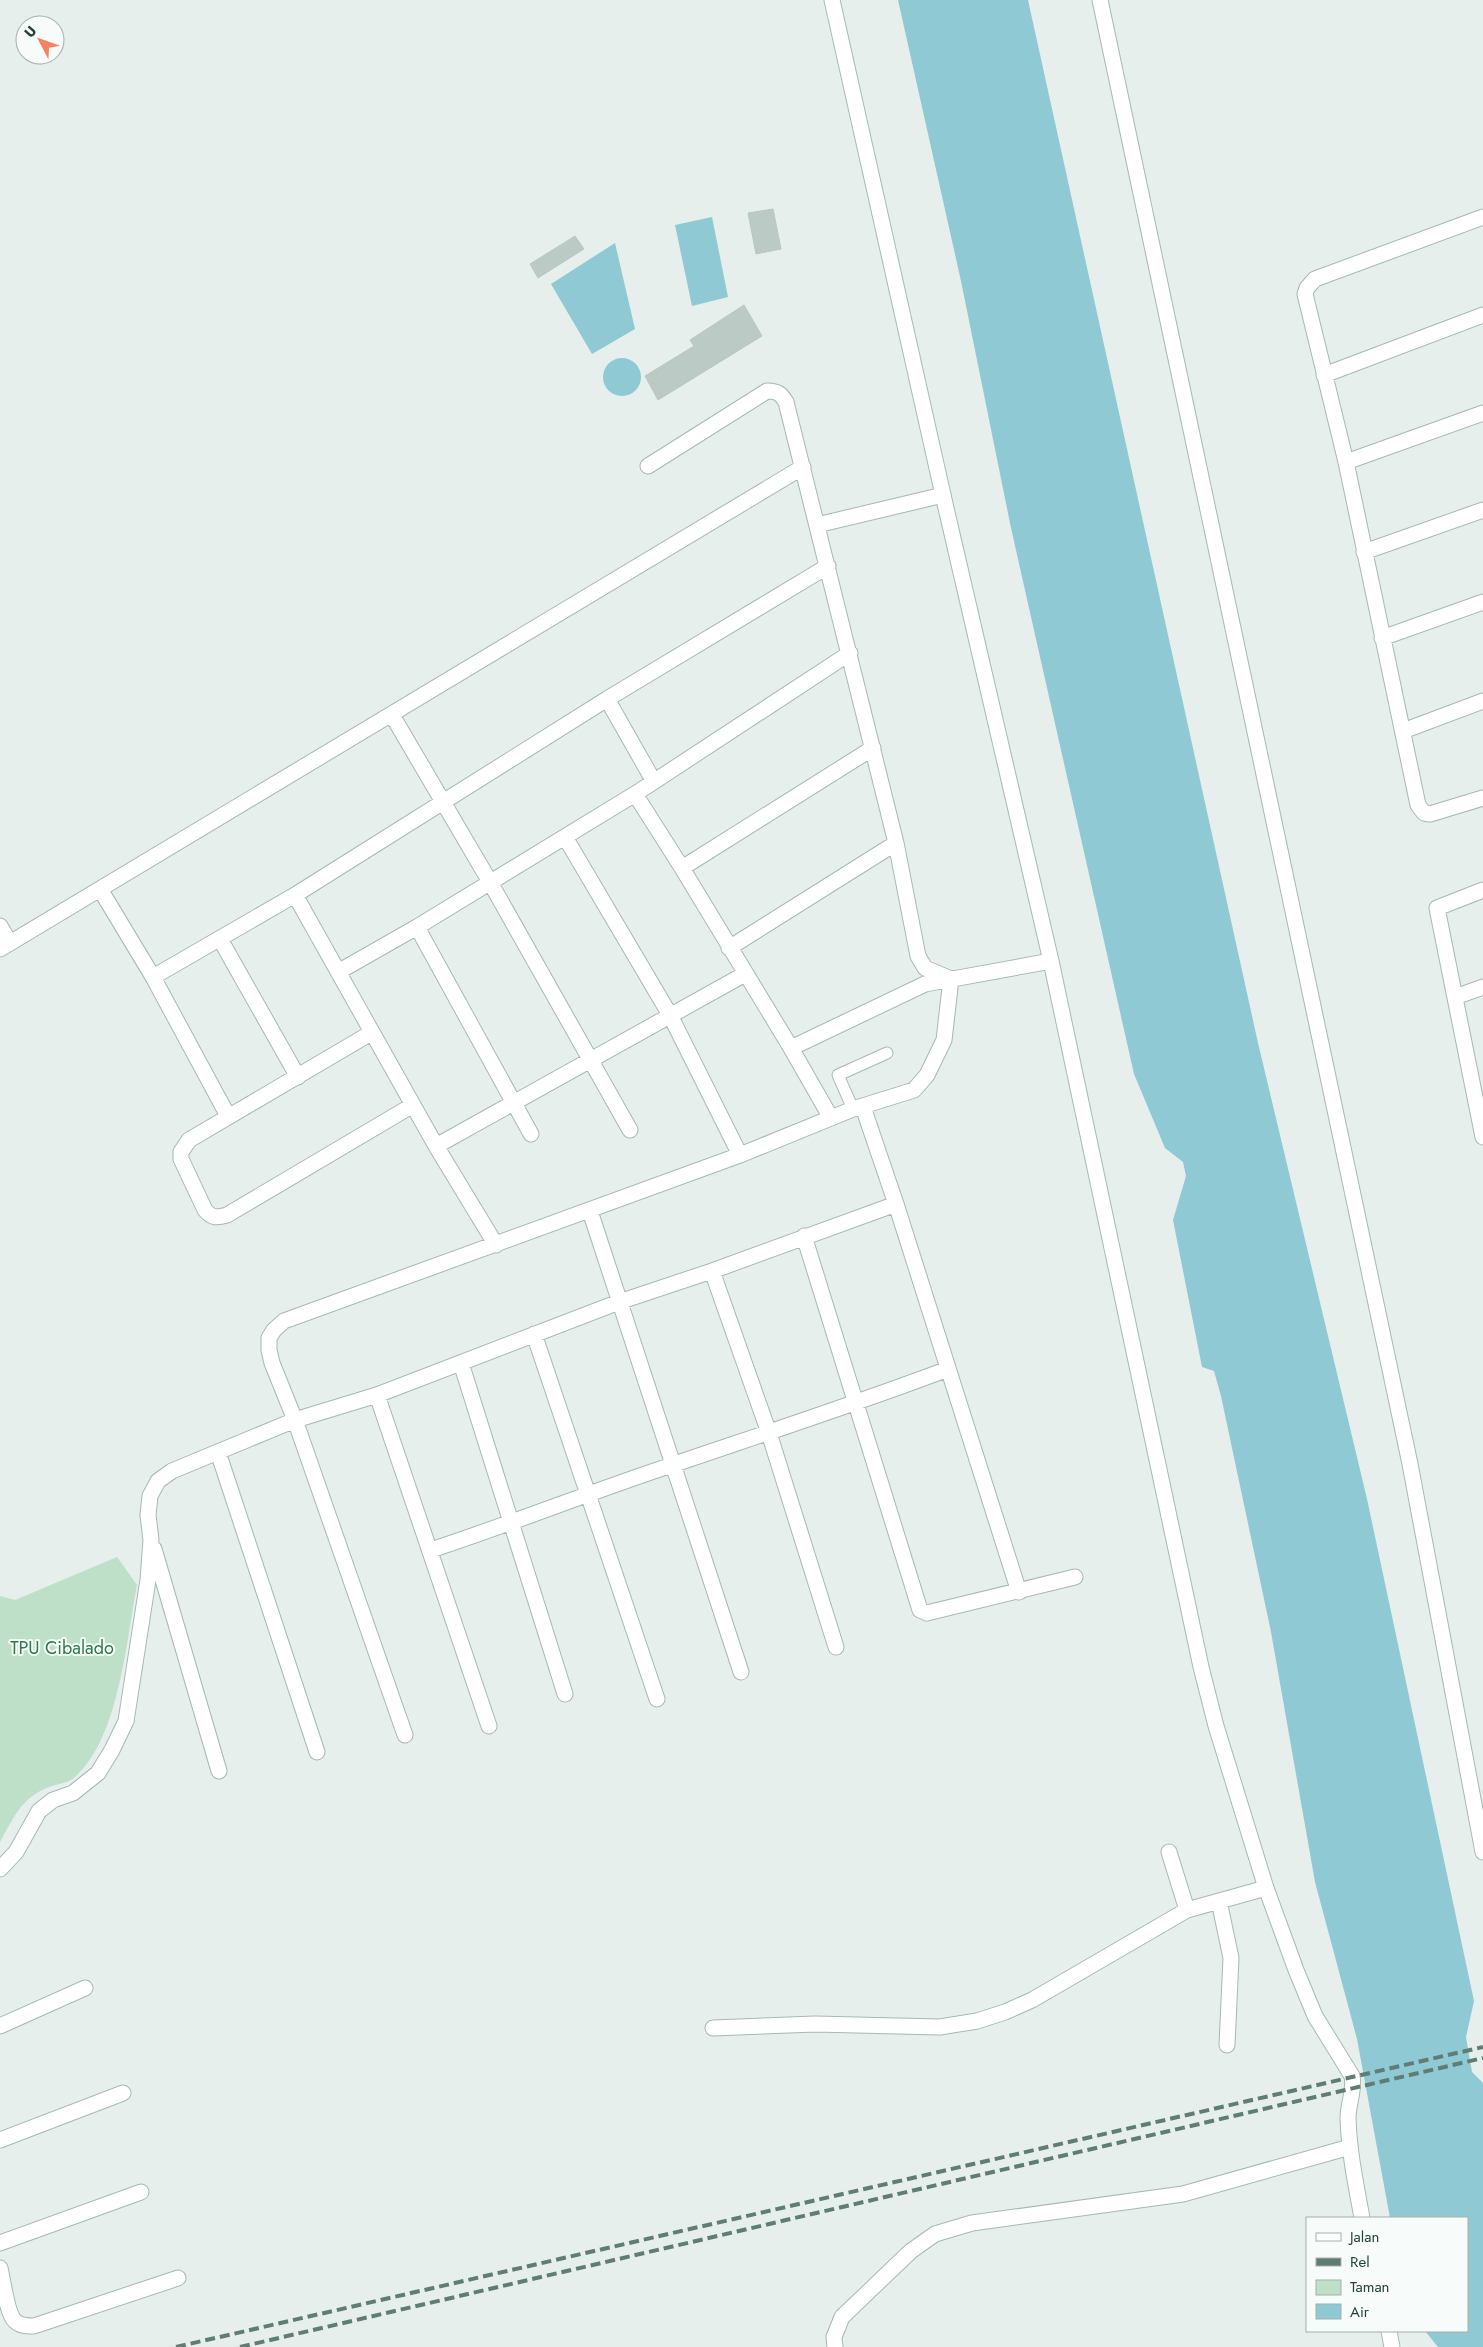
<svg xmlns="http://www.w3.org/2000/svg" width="1483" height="2347" viewBox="0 0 1483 2347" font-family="Jost,sans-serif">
<rect width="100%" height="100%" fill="#e6efeb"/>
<path fill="#bfe0c8" d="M117,1557L137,1585C126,1642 119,1739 74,1778C68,1783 57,1784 49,1787C21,1798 14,1817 0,1842V1596L15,1600Z"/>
<path fill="#8ec9d4" d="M898,0H1028L1258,1043L1367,1499L1474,2001L1466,2037L1472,2072L1483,2083V2347H1438L1425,2331H1467V2218H1390L1357,2039L1315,1882L1271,1632L1221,1396L1214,1371L1202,1367L1173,1220L1186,1176L1183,1162L1165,1148L1134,1074L1011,528L961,281Z
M712,217L728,297L692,306L675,225Z
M615,243L635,329L592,354L551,284Z
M603 377a19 19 0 1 1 38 0a19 19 0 1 1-38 0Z"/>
<path fill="#bbcac4" stroke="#b8c9c2" d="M773,209L781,249L756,254L748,213Z
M575,236L584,249L538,278L530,264Z
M744,305L762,336L658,400L645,376L694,346L690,340Z"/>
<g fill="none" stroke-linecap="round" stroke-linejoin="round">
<defs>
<path id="lane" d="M853,1109L838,1075L887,1053"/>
<path id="street" d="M1100,0L1410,1464L1483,1852
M1483,217L1315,279L1307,288L1305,294L1346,462L1418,805L1424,813L1430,814L1483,798
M1324,375L1483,315
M1346,462L1483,413
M817,525L943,495
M1364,552L1483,510
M1382,638L1483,602
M392,715L490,882L630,1130
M1403,731L1483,701
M653,780L607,699L828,566
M635,794L682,868L791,1048L925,984L1051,961
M565,837L670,1015L740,1155
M682,868L873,748
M100,889L153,977L228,1116
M1483,890L1437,908L1483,1137
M295,895L436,1146L496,1245
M0,926L10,943
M417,927L531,1134
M220,939L298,1077
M729,948L896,843
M0,949L803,467
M338,972L417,927L635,794L850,653
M153,977L295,895L607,699
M1455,997L1483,987
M371,1033L189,1140L181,1152V1159L205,1210C212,1218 216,1218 227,1215L413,1105
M791,1048L831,1118
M863,1107L896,1204L1019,1592
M436,1146L745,974
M590,1211L741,1672
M804,1236L920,1610L927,1613L1075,1577
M712,1271L769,1433L836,1647
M534,1334L657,1699
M461,1363L565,1694
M377,1395L489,1726
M218,1452L317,1752
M154,1549L219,1771
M431,1550C513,1523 593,1491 675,1464C766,1433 858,1403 948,1369
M405,1735L295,1420L272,1363L269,1350V1338L274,1330L284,1321L740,1155L853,1109L914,1090L927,1075L944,1040L951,979L925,968L918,956L896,843L786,402C781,394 778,391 767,391L648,466
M1169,1852L1187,1910
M0,1869L16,1852L39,1811L53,1800L73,1793L98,1773L112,1750L126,1721L148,1580L151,1540L148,1515L150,1496L158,1481L172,1471L295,1420L377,1395L619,1302L712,1271L896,1204
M1219,1901L1231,1958L1227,2045
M0,2026L85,1988
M713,2028L815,2024L940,2027L977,2021L1005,2012L1032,2000L1187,1910L1266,1888
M0,2140L123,2093
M0,2243L141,2192
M0,2268C3,2280 7,2314 15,2321C20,2326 27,2326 34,2326L178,2278
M835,2347L834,2337L842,2317L911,2251L935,2234L972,2223L1183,2194L1350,2147"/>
<path id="secondary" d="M832,0L943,495L1051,961L1201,1667L1216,1726L1266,1888L1296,1970L1315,2016L1352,2076C1355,2090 1348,2103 1348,2118C1349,2152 1356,2185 1362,2218
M1389,2331L1392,2347"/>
</defs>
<use href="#lane" stroke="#a8b8b2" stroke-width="13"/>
<use href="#street" stroke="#a8b8b2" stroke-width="17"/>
<use href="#secondary" stroke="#a4bbb3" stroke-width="17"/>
<use href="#lane" stroke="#fff" stroke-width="11"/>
<use href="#street" stroke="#fff" stroke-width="15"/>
<use href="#secondary" stroke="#fff" stroke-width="15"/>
<path stroke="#5f7d75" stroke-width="4" stroke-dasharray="10 5" stroke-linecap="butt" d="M176,2347L1483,2047
M240,2347L1483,2058"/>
</g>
<g text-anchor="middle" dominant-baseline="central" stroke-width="4" stroke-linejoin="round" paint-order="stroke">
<g font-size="18" fill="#2d7a4b" stroke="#f7fbf9">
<text x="62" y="1648">TPU Cibalado</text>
</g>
</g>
<rect x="1306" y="2217" width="162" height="115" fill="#f7fbf9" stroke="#a3b1ad"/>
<rect x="1316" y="2233" width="25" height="8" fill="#ffffff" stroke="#a3b1ad"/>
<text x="1350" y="2242" font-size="15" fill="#24423a">Jalan</text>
<rect x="1316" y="2258" width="25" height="8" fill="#5f7d75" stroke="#a3b1ad"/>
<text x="1350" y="2267" font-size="15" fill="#24423a">Rel</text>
<rect x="1316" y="2280" width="25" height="15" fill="#bfe0c8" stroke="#a3b1ad"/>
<text x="1350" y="2292" font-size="15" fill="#24423a">Taman</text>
<rect x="1316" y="2304" width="25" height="15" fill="#8ec9d4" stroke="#a3b1ad"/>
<text x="1350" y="2317" font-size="15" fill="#24423a">Air</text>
<g transform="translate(40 40) rotate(311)"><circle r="24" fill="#f7fbf9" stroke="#a3b1ad"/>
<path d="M0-4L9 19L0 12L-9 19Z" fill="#f4845f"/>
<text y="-8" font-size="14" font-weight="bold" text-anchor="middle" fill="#24423a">U</text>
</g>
</svg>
